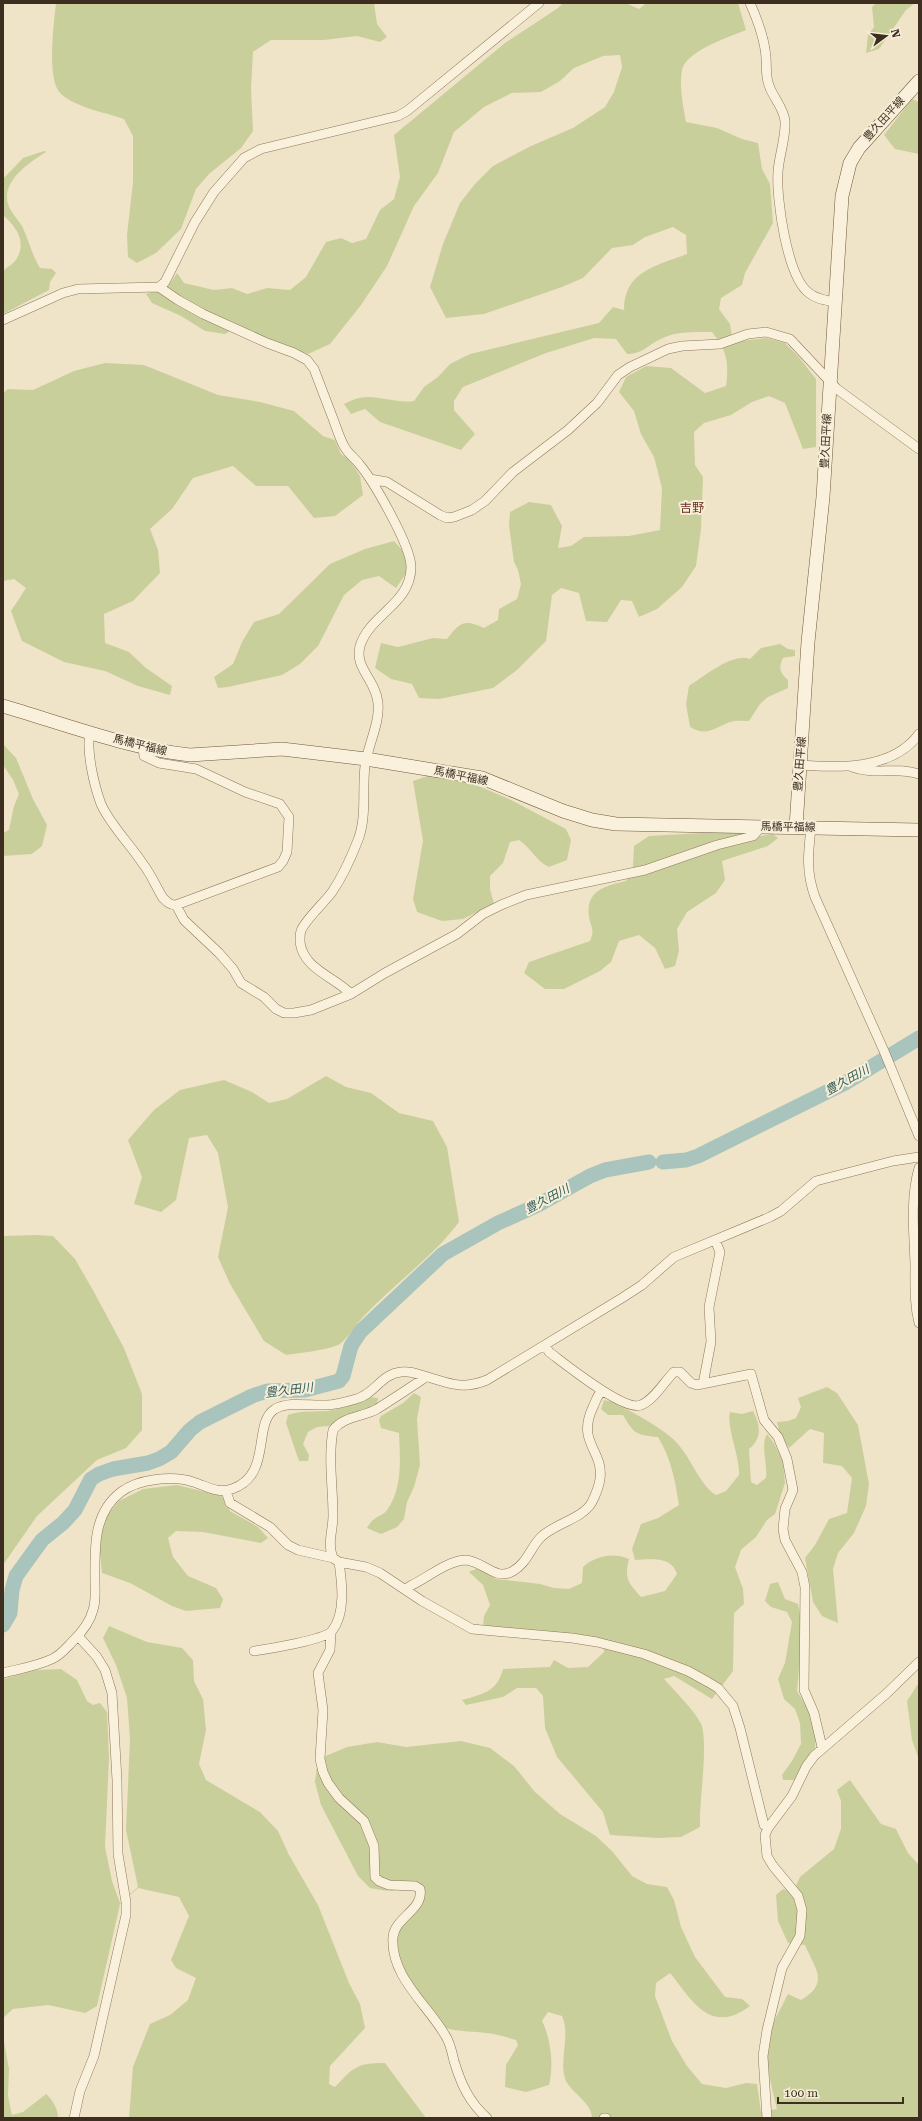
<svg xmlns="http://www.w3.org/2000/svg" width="922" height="2121" viewBox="0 0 922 2121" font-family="'Roboto Serif','Noto Sans JP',serif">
<rect width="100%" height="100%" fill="#f0e4c8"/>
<path fill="#c9cf9b" d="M56,3H374L377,24L387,37L380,42L357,36L324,40H271L253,52L251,89L253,131L241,148L209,174L196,189L181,229L156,253L137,263L128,257L127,235L133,182V136L124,119C104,112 77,108 61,94C46,81 54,22 56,3Z
M563,3H626L639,9L646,3H738L746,30C729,37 686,51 682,70C679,87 683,105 686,122L717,128L742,139L758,143L762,169L770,184L773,223L745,273L742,285L721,298L719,309L730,324L733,342L766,338L785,343L798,356L816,379V447L803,449L785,403L769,396L752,402L731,415L704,423L694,432L695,465L703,477L701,529L696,566L682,587L657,609L639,617L632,601L621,600L607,622L586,621L579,593L561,588L552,595L546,641L517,670L493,688L439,699L419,698L412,684L391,679L375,668L381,643L398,647L433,638L447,639C460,622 464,619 484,628L498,620L499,609L517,599L521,584L518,570L514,562L509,526L510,512L529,502L551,505L562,526L558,548L571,546L584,537L629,536L660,530L662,488L654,457L641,434L634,411L619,392L626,377L646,366L671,368L705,393L726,386C729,363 727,350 712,332C696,332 677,331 663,338C648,344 644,354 627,354L616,339L594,338L546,353L463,387L454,401V410L475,434L461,450L380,422L365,409L351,414L344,404C348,402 354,399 359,398C377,394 395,404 414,401L424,387L438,377L450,364L470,354L599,323L613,307L624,310C624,271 656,266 687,254L686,235L673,227L645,237L633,245L612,248L583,278L562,287L484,314L446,318L430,287L443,244L460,203L475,184L493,166L531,146L573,128L605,107L614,92L622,67L620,55L603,56L574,68L560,81L541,92L512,93L484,107L454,132L438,173L414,206L387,266L361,305L330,344L308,354L238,327L225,334L205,331L181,316L152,303L146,294L169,285L177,273L184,283L214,290L232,288L247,294L267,288L290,290L306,277L326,242L341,238L352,243L366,239L380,210L394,199L400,177L394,135L505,43L558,8Z
M876,3H915L906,10L879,49L866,53L868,35L874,27L872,7Z
M912,99L919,102V154L895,149L884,135Z
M44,151L46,152C30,162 1,181 8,204C11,213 19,220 23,228C29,241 32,255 40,268L52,269L56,273L50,282L49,290L3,314V271C7,267 15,263 17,258C27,240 15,226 3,215V179L23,158Z
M105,363L144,365L218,395L260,402L294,411L323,436L335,440L341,454L350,460L360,476L363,495L335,516L314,518L288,486H256L233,466L193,478L172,509L150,529L158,550L160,573L133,601L104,614L105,643L129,652L146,668L172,686L170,695L138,686L105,671L64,662L22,641L11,611L26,588L14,579L3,581V393L8,389L33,390L74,371Z
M394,541L405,553L407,572L396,588L379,576L362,580L344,595L318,646L300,664L282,675L228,687L218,688L214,677L233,664L242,642L254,622L279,614L330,564L365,549Z
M780,644L788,649L795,650V656L783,658C778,668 780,673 788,680V688L768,697L760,704L749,721C743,721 736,720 730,722C714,728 707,737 690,727L686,704L689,686C703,677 733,652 750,659L761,648Z
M3,744L16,758L33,799L47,825L42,846L32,854L3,856V833L9,830L14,806L19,794L13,780L3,765Z
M430,775L474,784L511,800L566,829L571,840L567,860L549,867C536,861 531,848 519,840L510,842L503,863L490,876V889L494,904L463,919L442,921L417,912L413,899L423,841L413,781Z
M739,831L754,837L773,834L778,838L768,846L722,861L725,880L716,893L687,912L677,929L679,951L675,966L665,969L655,948L639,935L619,941L611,962L600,971L564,989H545L524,973L529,962L590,941C595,929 591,928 589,917C585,890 606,886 626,881L633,867L634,846L649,836Z
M326,1076L346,1087L371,1093L399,1113L433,1121L447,1147L459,1222C433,1257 394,1284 364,1316C356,1324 349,1337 340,1344C330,1350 299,1353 286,1355L264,1341L230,1284L218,1257L228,1207L218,1153L207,1135L189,1138L176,1200L161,1212L134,1204L142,1177L128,1140L154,1110L180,1090L224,1080L252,1092L269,1103L287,1099Z
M37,1235L53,1236L75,1259L94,1292L124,1348L142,1394V1430L126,1448L97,1460L37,1516L3,1565V1236Z
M827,1387L837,1393L858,1425L869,1484L866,1506L854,1533L838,1553L833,1569L838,1623L822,1616L813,1602L805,1558L815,1545L829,1519L847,1513L852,1478L842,1466L823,1463L824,1433L810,1429L789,1448L780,1435L777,1422L788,1421L796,1418L801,1407L798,1398Z
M414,1393L421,1397L417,1419L420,1465L414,1487L407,1502L404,1519L397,1527L381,1534L367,1528C375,1514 381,1518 387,1510C403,1488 400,1458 399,1433L381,1428L379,1420L381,1416L403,1403Z
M370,1397L378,1398L377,1405L360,1413L342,1418L329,1426L317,1427L308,1432L303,1444L309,1455L308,1461H299L286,1423L288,1415C301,1410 315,1412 328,1411C343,1408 357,1403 370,1397Z
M604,1400L613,1402C633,1413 656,1424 673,1439C690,1454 699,1485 716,1495L726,1491L739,1475C740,1456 726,1427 730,1412L742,1414L753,1411C761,1426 762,1438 749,1449L751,1482L757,1485L766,1478C768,1464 760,1446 767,1434L774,1443L783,1462L785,1483L775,1514L767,1520L756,1537L741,1550L735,1567L743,1589L744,1604L734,1613L733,1671L712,1699L674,1676L664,1679C673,1689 698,1714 702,1726C708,1750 699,1800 700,1827L681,1837L658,1838L610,1835L603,1812L557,1757L545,1728L543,1696L536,1688H517L503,1697L466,1705L462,1700C483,1694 497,1692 503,1669L550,1667L554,1660L568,1668L588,1667L604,1652L603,1640L576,1634L534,1633L483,1627L484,1616L490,1605L483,1585L469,1572L478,1568L496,1579L540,1584L554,1588L569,1589L582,1583L583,1567C595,1556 613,1552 629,1559C624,1578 628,1583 641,1597L665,1591L677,1574C672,1556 651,1559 635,1560L632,1549L641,1524L658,1518L679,1505C675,1480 671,1458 658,1437C636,1435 634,1434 623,1415H608L601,1409Z
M177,1485L222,1496L230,1511L258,1527L268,1538L261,1543L203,1532L176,1531L168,1538L173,1557L188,1576L216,1588L223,1599L220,1608L186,1611L172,1606L130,1583L102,1573L99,1544L105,1518L119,1501L143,1489Z
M778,1582L785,1599L798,1604L800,1614L801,1647L797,1691L808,1709L816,1736L815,1748L794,1780H783L782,1775L792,1761L801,1744L800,1723L795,1709L784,1699L778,1679L785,1663L792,1622L787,1612L771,1607L765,1601L770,1584Z
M109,1626L147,1642L182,1648L193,1660L194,1681L203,1699L206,1730L199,1764L206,1780L260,1812L278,1831L289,1855L318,1905L349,1983L360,2004L365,2028L330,2066L329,2084L335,2087C354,2067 357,2063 385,2063L426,2118H129L133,2067L150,2024L170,2015L188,2000L196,1978L176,1968L171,1960L189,1916L179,1897L138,1888L120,1904L97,2006L85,2013L48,2005L13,2009L3,2018V1679L36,1670L61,1669L77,1680L87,1701L93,1705L100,1703L107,1712L109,1758L105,1847L112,1881L120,1903L138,1887L126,1830L130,1739L127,1698L116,1665L103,1638Z
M918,1684H919V1760L912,1740L907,1701Z
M461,1741L490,1748L514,1766L535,1792L560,1814L596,1836L612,1851L632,1876L647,1884L667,1887L674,1900L681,1927L695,1957L725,1997L742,1999L750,2006C710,2036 692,2000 670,1973L656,1983L655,1996L672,2041L687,2066L702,2084L726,2088L746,2083L757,2084L761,2112L777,2109C772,2088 765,2065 768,2042C770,2026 781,2008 788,1994L801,2000C830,1983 815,1969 805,1945L788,1943L778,1921L776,1895L783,1889L793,1892L800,1877L834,1849L841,1829V1801L837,1790L850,1780L881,1824L896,1829L908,1853L919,1865V2118H592C592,2103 573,2094 566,2081C558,2062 571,2036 562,2016L548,2012L542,2021C551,2039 554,2066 549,2085L526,2092L505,2087L506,2065L518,2045L516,2040C506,2037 496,2034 486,2033C474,2031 462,2032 449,2029C416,2018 391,1971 397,1937C400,1923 414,1910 423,1899L412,1884L392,1891L381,1890L370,1888L358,1876L321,1805L315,1782L317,1765L321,1758L347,1747L377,1742L406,1747Z
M3,2036L9,2069L8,2096L12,2115L23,2112L46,2094C53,2100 58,2109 58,2118H3Z"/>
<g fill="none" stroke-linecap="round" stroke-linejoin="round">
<path stroke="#a9c4bc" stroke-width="15" d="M663,1162L686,1160L698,1156L845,1083L919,1038
M3,1625L10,1613L12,1590L16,1576L42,1540L63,1523L75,1510L91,1479L99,1474L113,1469L148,1463L159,1459L171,1452L190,1430L200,1422L252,1396L267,1391L305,1390L339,1381L343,1376L351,1346L360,1332L443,1254L498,1223L538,1205L590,1176L605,1170L649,1162"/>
<defs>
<path id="minor" d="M750,3C758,21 765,39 766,58C767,69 765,77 770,88C774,98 784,109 785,121C786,138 779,155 778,172C776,198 787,277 809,293C816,299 825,300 834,302
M159,287L165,282L195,222L214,192L244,158L261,149L398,116L407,111L539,3
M3,320L63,293L78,289L159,287L178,300L203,314L267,343L294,353L307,360L314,369C320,385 326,400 332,416C336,426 339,437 344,446C348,454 355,458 360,465C374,482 411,546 411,567C411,604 370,614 360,646C354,668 376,680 378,703C380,724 368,744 365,766C362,790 367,817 358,840C351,858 343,876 332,892C325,902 304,921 301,931C300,933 300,939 300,942C303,969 335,977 351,994
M370,479L387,482L440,515L447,518L454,517L472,510L485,501L513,472L568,430L597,403L618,375L630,367L668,349L682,346L720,344L748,334L766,332L790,339L837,389L919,449
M90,732C86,751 94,785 101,804C111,826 130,844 143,864C151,874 156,887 163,898C167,902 170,905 176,905L278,867L283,861L287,852L289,817L280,804L245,792L196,769L159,763L144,756L143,747
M799,765C839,768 893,770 919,734
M852,767C877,776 894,766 919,774
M811,828C808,854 806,872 815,897L884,1051L919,1136
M176,905L184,920L219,953L233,969L241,983L264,997L276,1009L284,1013H294L311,1010L351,994L385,973L457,934L483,914L501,905L526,895L645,870L717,845L753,836L761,827
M919,1168C910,1199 914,1233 915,1264C915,1284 914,1303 919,1323
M545,1345L549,1352C564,1363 624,1412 641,1405C654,1400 664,1382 674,1372H680L691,1383L697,1385L751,1374L764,1420L778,1437L787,1459L793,1490L785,1509L783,1529L785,1540L802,1572L805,1587L804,1690L814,1713L822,1747
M703,1384L711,1342L709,1307L720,1252L715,1240
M226,1491L230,1503L270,1527L288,1545L298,1550L333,1558L339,1562L366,1567L380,1573L422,1601L472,1629L572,1638L597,1642L644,1654L688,1671L708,1682L718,1688L733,1706L740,1728L764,1825L768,1828
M333,1558C327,1544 333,1530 333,1516C333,1487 328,1459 333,1430C344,1416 363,1417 377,1409C393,1399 408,1389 423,1379L424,1376
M406,1590L410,1586C427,1578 447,1561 465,1560C482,1560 496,1582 513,1571C526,1564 530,1549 540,1538C553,1524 583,1519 592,1502C595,1496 599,1486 600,1479C604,1450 576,1443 593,1407C596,1401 597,1395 602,1391
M331,1632L330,1650L318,1673L323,1710L320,1759L323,1772L328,1783L339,1798L364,1821L374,1846L375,1877L379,1881L389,1885L415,1886L420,1889C424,1910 395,1917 393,1937C390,1976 427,2004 445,2035C450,2042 452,2052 454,2061C461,2084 469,2102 487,2118
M254,1651C268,1649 324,1640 332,1631C346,1613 342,1583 339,1562
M3,1673C19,1669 37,1666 52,1659C61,1655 66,1648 73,1641C81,1633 90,1622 93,1610C96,1602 95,1592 95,1583C95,1550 92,1514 121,1492C138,1479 173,1475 193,1482C207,1486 217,1494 232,1489C273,1475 252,1423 275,1409C289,1401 310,1406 326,1405C336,1405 346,1402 356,1399C375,1394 381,1374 401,1372C408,1371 415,1373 421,1375C447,1382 460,1391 487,1380L622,1298L642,1285L674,1257L770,1217L781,1211L816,1181L893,1161L919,1157
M74,2118L80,2091L94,2056L126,1915V1902L118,1854L117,1780L112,1693L105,1670L97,1657L78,1636
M604,2118H606
M767,2118L763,2056L767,2030L782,1968L800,1936L802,1910L798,1896L773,1866L767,1856L765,1835L768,1828L792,1796L806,1767L814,1756L886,1694L919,1662"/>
<path id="secondary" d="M3,706C64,724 127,748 190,755L282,749L366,759L482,778L563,811L592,820L616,824L919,830
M796,827L808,642L823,497L842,196L850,163L859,148L919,81"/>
</defs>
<use href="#minor" stroke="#8d765c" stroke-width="10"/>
<use href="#secondary" stroke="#6f573f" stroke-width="14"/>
<use href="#minor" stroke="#faf1dc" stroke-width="9"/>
<use href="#secondary" stroke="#faf1dc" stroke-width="13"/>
</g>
<g text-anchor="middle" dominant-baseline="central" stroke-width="4" stroke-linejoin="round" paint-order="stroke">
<g font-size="11" fill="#3d2e20" stroke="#f7eed8">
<text transform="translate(884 119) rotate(-48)">豊久田平線</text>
<text transform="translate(826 441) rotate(-87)">豊久田平線</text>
<text transform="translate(140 745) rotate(14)">馬橋平福線</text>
<text transform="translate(800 764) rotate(-86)">豊久田平線</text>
<text transform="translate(461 776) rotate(12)">馬橋平福線</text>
<text transform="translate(788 827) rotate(1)">馬橋平福線</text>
</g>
<g font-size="12" fill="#6b2e1e" stroke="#f7eed8">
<text x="692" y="508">吉野</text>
</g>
<g font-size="12" font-style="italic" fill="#2f5d5a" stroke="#f7eed8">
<text transform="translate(847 1080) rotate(-29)">豊久田川</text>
<text transform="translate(547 1199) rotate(-28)">豊久田川</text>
<text transform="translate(289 1390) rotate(-7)">豊久田川</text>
</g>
</g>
<rect width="922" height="2121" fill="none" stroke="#3d2e20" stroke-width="8"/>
<g transform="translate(886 36) rotate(75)" stroke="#f7eed8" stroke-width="3" paint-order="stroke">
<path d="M0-3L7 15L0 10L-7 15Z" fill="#3d2e20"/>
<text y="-6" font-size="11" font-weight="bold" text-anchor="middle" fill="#3d2e20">N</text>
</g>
<path d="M778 2097v6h125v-6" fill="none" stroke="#3d2e20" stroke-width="2"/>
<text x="784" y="2097" font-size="12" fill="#3d2e20" stroke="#f7eed8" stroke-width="3" paint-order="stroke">100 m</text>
</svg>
